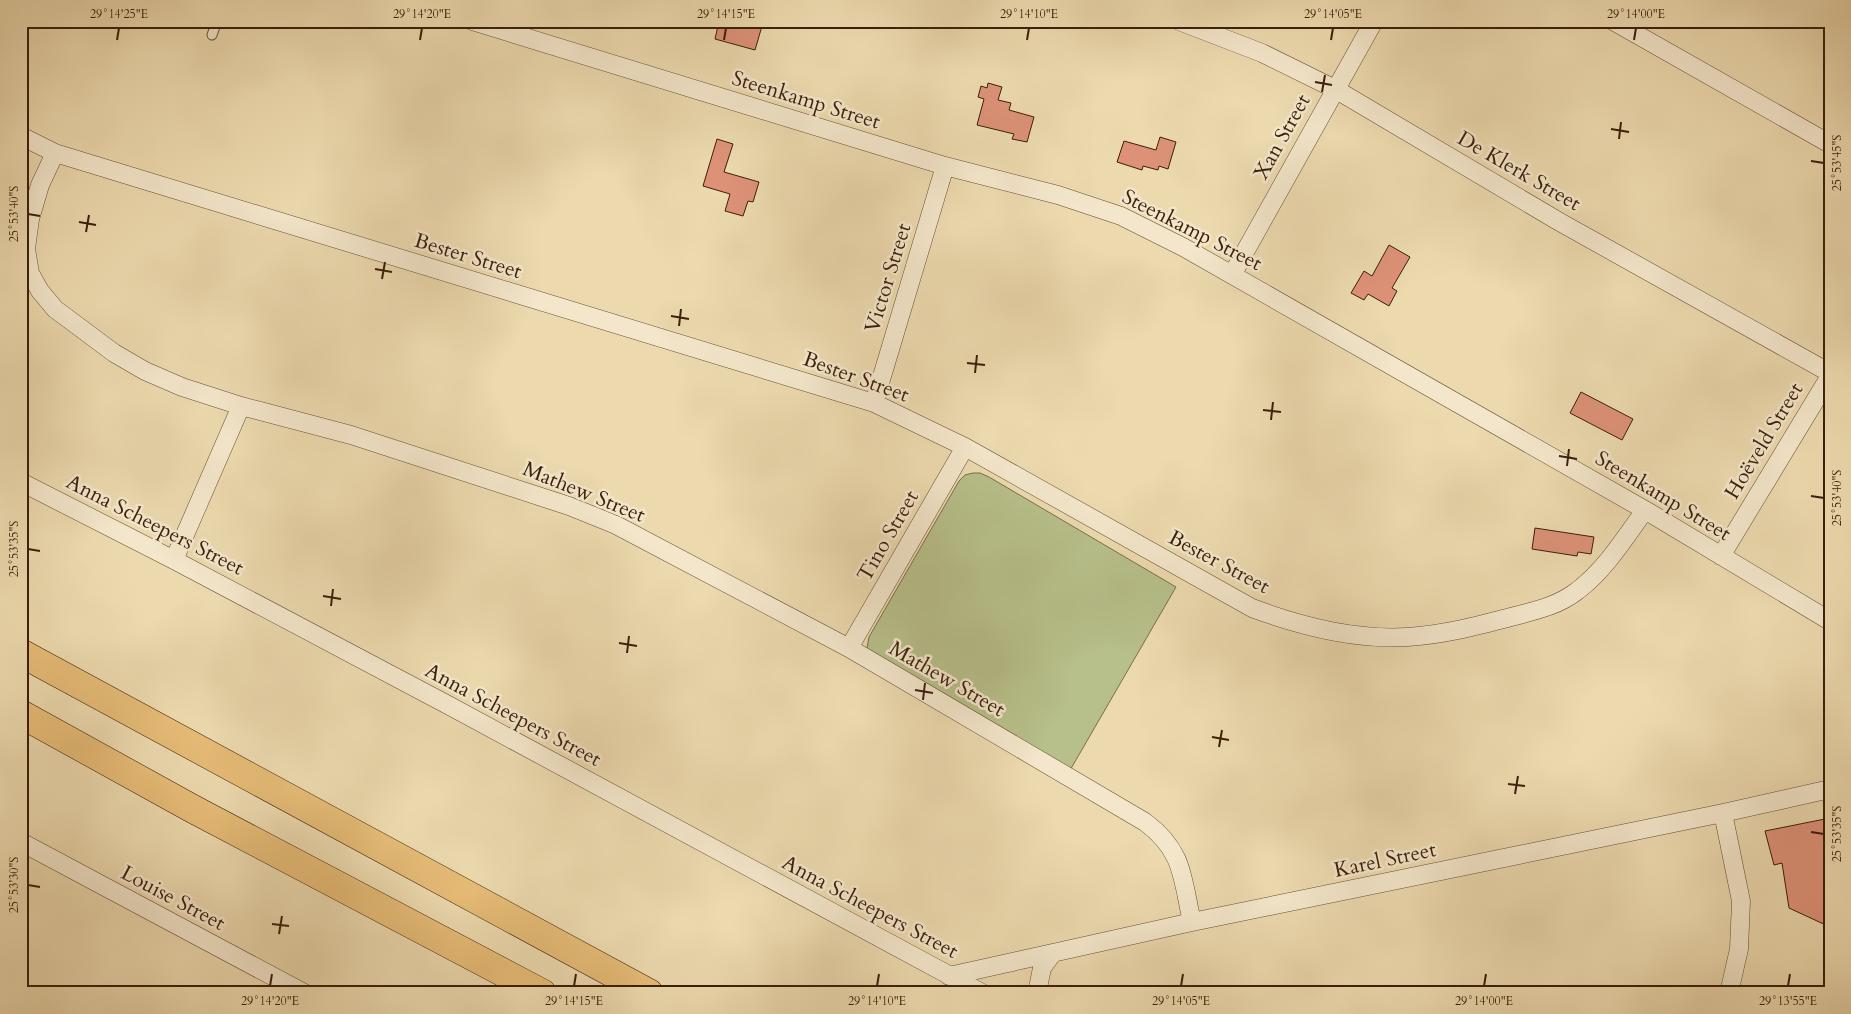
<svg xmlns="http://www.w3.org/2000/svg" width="1851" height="1014" viewBox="0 0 1851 1014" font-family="Cardo,serif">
<rect width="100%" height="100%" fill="#ecd9ae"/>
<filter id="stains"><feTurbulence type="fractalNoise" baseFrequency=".004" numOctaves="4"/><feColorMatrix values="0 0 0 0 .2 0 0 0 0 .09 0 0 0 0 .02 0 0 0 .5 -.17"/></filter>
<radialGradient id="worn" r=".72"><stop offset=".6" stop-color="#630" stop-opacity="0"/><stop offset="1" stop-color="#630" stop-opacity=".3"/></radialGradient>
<path fill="#b7bf8a" stroke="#796e4a" d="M973,473H980L989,477L1176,587L1069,772L871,655L867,648L869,637L959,481L965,475Z"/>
<path fill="#dd9278" stroke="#3b1e0a" d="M719,21H744L762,26L755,50L715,39Z
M988,83L1002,87L998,100L1011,103L1009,110L1034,117L1027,142L1012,139L1014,134L977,125L984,99L978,97L981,86L987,88Z
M1160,137L1176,142L1168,169L1159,166L1158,170L1143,166L1142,170L1117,162L1124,141L1156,150Z
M717,139L733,144L724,172L759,182L753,202L748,201L743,216L725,211L730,194L703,186Z
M1389,245L1410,257L1392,288L1397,291L1389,306L1368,294L1364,300L1351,293L1364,271L1372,276Z
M1581,392L1633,419L1622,440L1570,413Z
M1535,528L1594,537L1591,554L1578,552L1577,556L1532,549Z
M1830,818V927L1789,908L1782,863L1774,865L1765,831Z"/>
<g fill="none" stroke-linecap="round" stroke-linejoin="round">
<defs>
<path id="service" d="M212,35L217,21"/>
<path id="minor" d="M472,21L945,166L1058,195L1121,216L1183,247L1645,510L1830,621
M1179,21L1262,53L1335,89L1558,221L1830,373
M1613,21L1830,144
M21,136L55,153L874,403L965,447L1252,608C1300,626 1355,640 1407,637C1442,635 1477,626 1511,617C1534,611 1558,606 1577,591C1605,570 1625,538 1645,510
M55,153L40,185L30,219L26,249L30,273L40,291L55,309L114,353L145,371L182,387L241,406L351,435L569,506L616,525L849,648L1145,822C1184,851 1182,878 1192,922
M1232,275L1374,21
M874,403L945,166
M21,482L174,560L448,705L982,993
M1721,556L1830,376
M174,560L241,406
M849,648L965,447
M1723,813L1741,901L1739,949L1729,993
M21,842L304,993
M949,976L1192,922L1723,813L1830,789
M1037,993L1042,968L1053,953"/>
<path id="motorway" d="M21,653L649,993
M21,714L193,809L542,993"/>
</defs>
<use href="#service" stroke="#674d33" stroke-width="11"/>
<use href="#minor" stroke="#674d33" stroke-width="19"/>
<use href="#motorway" stroke="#3b1e0a" stroke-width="29"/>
<use href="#service" stroke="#f3e6ca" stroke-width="9"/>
<use href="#minor" stroke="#f3e6ca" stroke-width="18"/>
<use href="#motorway" stroke="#e6bc77" stroke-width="28"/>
</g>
<path fill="none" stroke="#3b1e0a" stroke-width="2" d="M117,40L119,28M420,40L422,28M724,40L726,28M1027,40L1029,28M1331,40L1333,28M1634,40L1636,28M1315,82L1332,85M1322,92L1325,75M1611,129L1629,132M1619,139L1621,122M1811,161L1824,163M28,214L40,216M79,222L96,225M86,232L89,215M375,269L392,272M382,279L385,262M671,316L689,319M679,326L681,309M967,363L985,365M975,373L977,355M1263,410L1281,412M1271,420L1273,402M1559,456L1577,459M1567,466L1569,449M1811,496L1824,498M28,549L40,551M323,596L341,599M331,606L333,589M619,643L637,646M627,653L629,636M915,690L933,693M923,700L925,683M1212,737L1229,740M1219,747L1222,730M1508,784L1525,786M1515,794L1518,776M1811,832L1824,834M28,885L40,887M272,924L289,926M279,934L282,916M270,986L272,974M574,986L576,974M877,986L879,974M1181,986L1183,974M1484,986L1486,974M1788,986L1790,974"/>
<g text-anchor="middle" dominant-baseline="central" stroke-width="5" stroke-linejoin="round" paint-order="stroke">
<g font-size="21" fill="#3b1e0a" stroke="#f3e6ca">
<text transform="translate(806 100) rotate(17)">Steenkamp Street</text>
<text transform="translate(1282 137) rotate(-61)">Xan Street</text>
<text transform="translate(1519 171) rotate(30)">De Klerk Street</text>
<text transform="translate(1192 230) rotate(27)">Steenkamp Street</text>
<text transform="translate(468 256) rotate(17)">Bester Street</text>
<text transform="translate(888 278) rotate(-73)">Victor Street</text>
<text transform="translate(856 377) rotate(20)">Bester Street</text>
<text transform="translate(1764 441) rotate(-59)">Hoëveld Street</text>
<text transform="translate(584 492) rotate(22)">Mathew Street</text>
<text transform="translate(1663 496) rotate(31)">Steenkamp Street</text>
<text transform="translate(155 525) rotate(27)">Anna Scheepers Street</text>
<text transform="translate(888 536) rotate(-60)">Tino Street</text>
<text transform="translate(1219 562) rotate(28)">Bester Street</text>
<text transform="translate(947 679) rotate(30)">Mathew Street</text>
<text transform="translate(513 715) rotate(28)">Anna Scheepers Street</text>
<text transform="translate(1385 860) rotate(-12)">Karel Street</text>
<text transform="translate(173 898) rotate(28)">Louise Street</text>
<text transform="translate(870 907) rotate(28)">Anna Scheepers Street</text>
</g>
</g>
<rect width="1851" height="1014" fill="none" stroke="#ecd9ae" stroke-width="55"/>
<rect x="28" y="28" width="1796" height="958" fill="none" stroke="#3b1e0a" stroke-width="2"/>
<g font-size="12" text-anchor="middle" fill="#3b1e0a">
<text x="119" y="18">29°14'25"E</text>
<text x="422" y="18">29°14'20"E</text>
<text x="726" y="18">29°14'15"E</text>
<text x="1029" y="18">29°14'10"E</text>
<text x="1333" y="18">29°14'05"E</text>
<text x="1636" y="18">29°14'00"E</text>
<text transform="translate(1837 163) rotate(-90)" y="4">25°53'45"S</text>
<text transform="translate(14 214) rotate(-90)" y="4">25°53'40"S</text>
<text transform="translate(1837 498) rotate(-90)" y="4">25°53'40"S</text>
<text transform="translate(14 549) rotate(-90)" y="4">25°53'35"S</text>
<text transform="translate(1837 834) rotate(-90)" y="4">25°53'35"S</text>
<text transform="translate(14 885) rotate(-90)" y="4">25°53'30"S</text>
<text x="270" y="1005">29°14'20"E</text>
<text x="574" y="1005">29°14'15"E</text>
<text x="877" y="1005">29°14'10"E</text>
<text x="1181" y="1005">29°14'05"E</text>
<text x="1484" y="1005">29°14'00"E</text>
<text x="1788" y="1005">29°13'55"E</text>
</g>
<rect width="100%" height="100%" filter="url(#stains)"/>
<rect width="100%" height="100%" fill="url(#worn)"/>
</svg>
